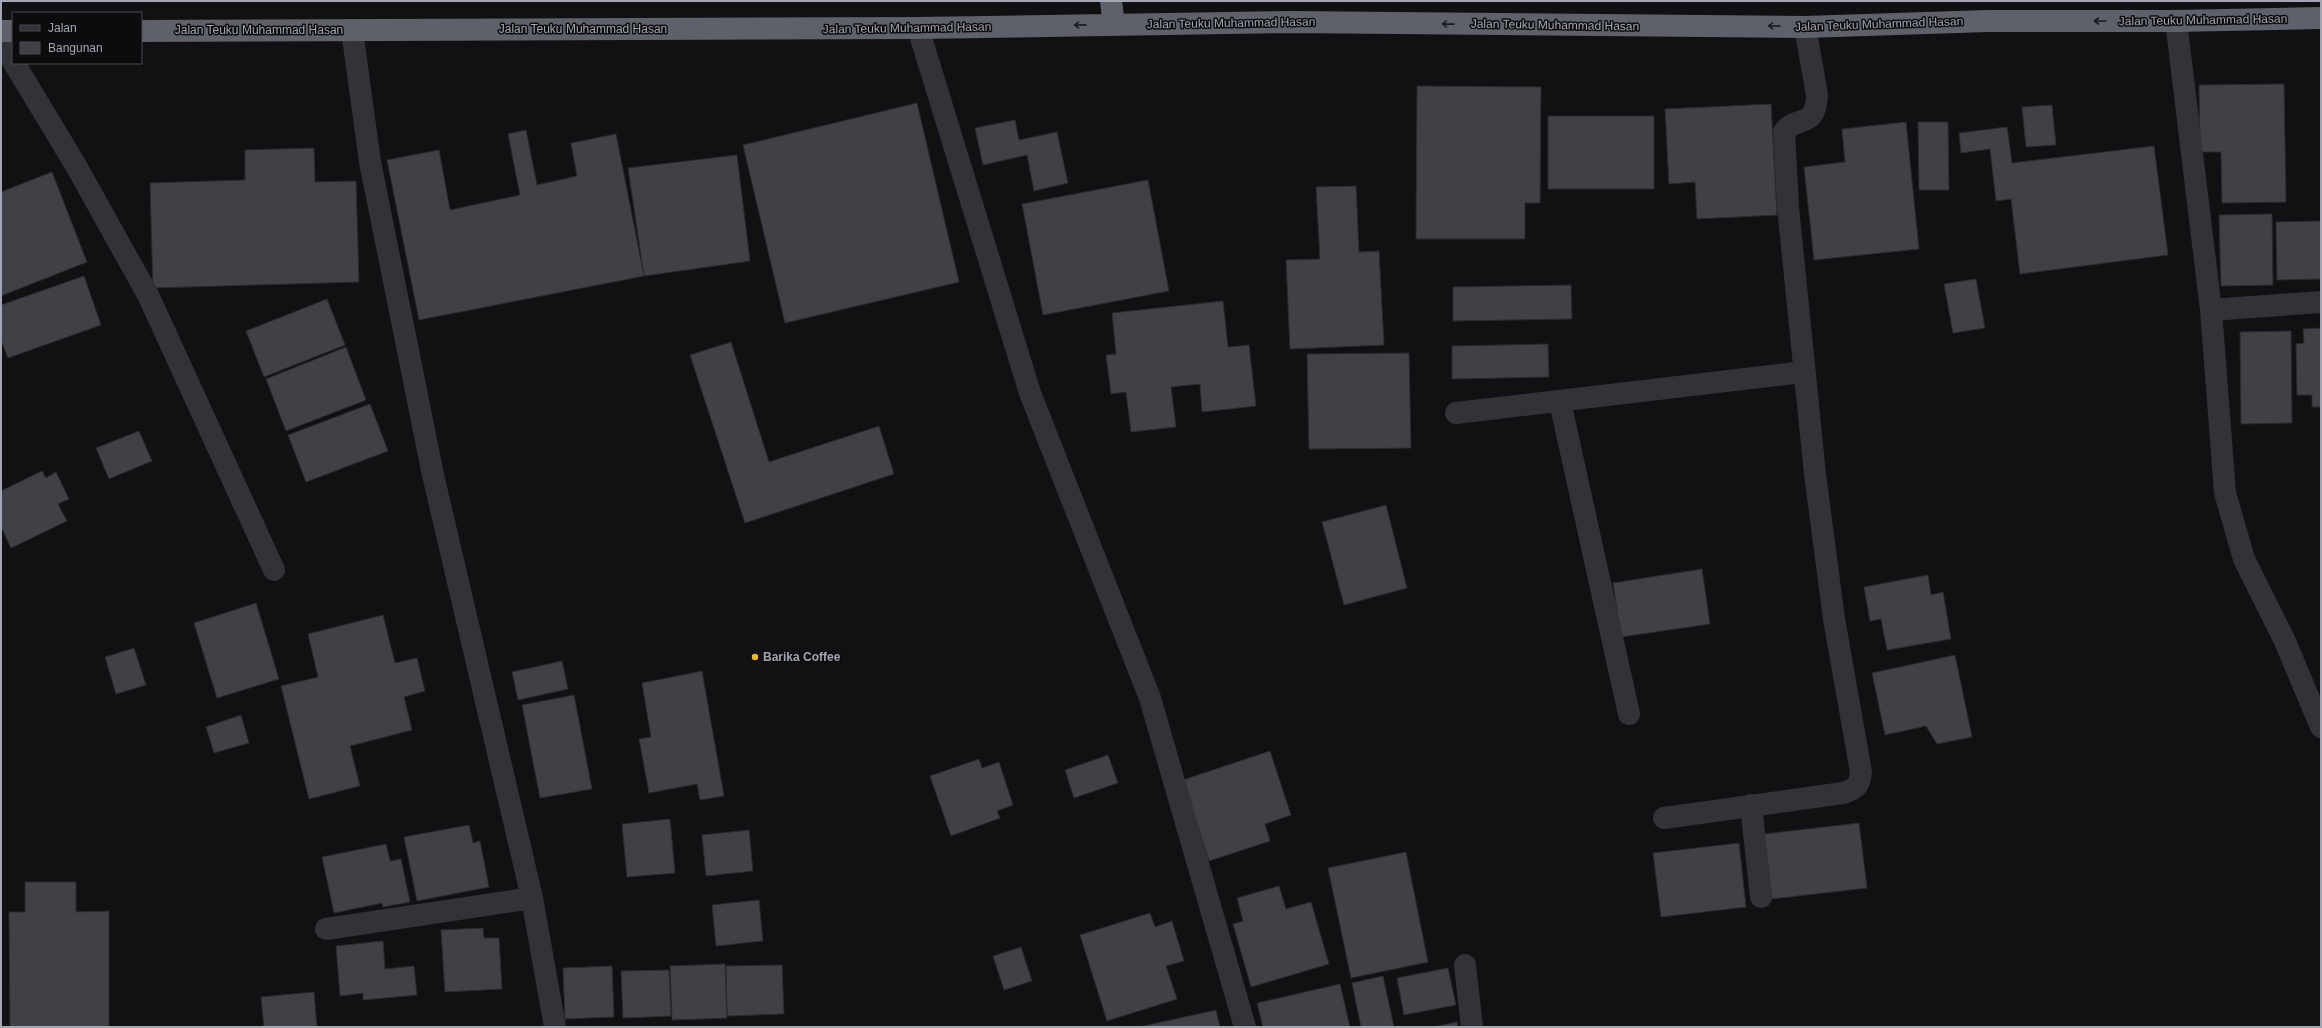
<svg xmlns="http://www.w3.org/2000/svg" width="2322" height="1028" viewBox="0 0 2322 1028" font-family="Helvetica,sans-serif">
<rect width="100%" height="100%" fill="#111113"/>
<path fill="#404146" stroke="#2b2b2f" d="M2284,84L2286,202L2222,203L2221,152H2200L2199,85Z
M1417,86L1541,87L1540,203H1525V239H1416Z
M917,103L959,282L785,323L743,145Z
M1771,104L1777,215L1697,219L1695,182L1669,184L1665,109Z
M2052,105L2056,145L2026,147L2022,107Z
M1548,116H1654V189H1548Z
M1015,120L1019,140L1057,132L1068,183L1034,191L1027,155L983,165L975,128Z
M1906,122L1919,249L1814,260L1804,167L1845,162L1842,129Z
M1918,122H1948L1949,190H1919Z
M2007,127L2012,163L2154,146L2168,255L2020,274L2011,199L1996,201L1990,149L1961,153L1959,133Z
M526,130L537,185L577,176L571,143L616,134L644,276L419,320L387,160L439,150L450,210L520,195L508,134Z
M314,148L315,182L356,181L359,282L153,288L150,183L245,180V150Z
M737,155L750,261L644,276L628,168Z
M52,172L87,262L1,296V192Z
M1148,180L1169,291L1043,315L1022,204Z
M1356,186L1359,252L1379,251L1384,345L1290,349L1286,260L1320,259L1316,187Z
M2272,214L2273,285L2221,286L2219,215Z
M2321,221V279L2277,280L2276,222Z
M84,276L101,325L8,358L1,340V305Z
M1976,279L1985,328L1953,333L1944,284Z
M1571,285L1572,319L1453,321V287Z
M327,299L345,345L264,377L246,331Z
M1223,301L1228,347L1249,345L1256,406L1202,412L1200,384L1171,387L1176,427L1131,432L1126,392L1111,394L1106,355L1116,354L1112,313Z
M2321,328V407H2312V395H2297L2296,344L2304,343L2303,329Z
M2291,331L2292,423L2241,424L2240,332Z
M731,342L769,462L879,426L894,474L745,523L690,355Z
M1548,344L1549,377L1452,379V346Z
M346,347L366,400L286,431L266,379Z
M1409,353L1411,448L1309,449L1307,354Z
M370,404L388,451L306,482L288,435Z
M139,431L152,461L109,479L96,448Z
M42,471L46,478L56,472L69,499L58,504L67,521L11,548L1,527V491Z
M1386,505L1407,588L1344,605L1322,522Z
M1702,569L1710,624L1621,637L1613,583Z
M1928,575L1931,595L1943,592L1951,639L1887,650L1881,619L1870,621L1864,587Z
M256,603L279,679L217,698L194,623Z
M383,615L395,663L417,658L425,691L404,697L412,730L350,746L360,786L309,799L281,686L318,677L308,634Z
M134,648L146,685L116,694L105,657Z
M1955,655L1972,737L1937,744L1926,726L1885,735L1872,673Z
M562,661L568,689L518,700L512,672Z
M702,671L724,796L700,800L697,784L649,793L639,739L651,737L642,683Z
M574,695L592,789L540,798L522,705Z
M241,715L249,743L214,753L206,727Z
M1270,751L1291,815L1265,824L1270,841L1209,861L1183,780Z
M1108,755L1118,783L1074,798L1065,770Z
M979,759L982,768L999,762L1013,805L997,811L1000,818L951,836L930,776Z
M670,819L675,873L627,877L622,824Z
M1859,823L1867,888L1772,899L1764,834Z
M469,825L473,843L480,841L489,887L417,901L404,837Z
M749,830L753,871L706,876L702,835Z
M1739,843L1746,907L1661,917L1653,853Z
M386,844L390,861L401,859L410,902L383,907L382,903L334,913L322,857Z
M1406,852L1428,962L1351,978L1328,868Z
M25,882H76V912L109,911V1027H10L9,912H25Z
M1279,886L1286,909L1311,902L1329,964L1251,987L1233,924L1243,921L1237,898Z
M759,900L763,941L716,946L712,905Z
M1150,913L1155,927L1172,921L1184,961L1166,966L1177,999L1107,1021L1080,935Z
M483,928L484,938H499L502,989L445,992L441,930Z
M383,941L385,969L414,966L417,995L363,1000V993L340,996L336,946Z
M1021,947L1032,981L1004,990L993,956Z
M725,964L727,1018L672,1020L670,966Z
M782,965L784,1014L727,1016L726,966Z
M612,966L614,1017L565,1019L563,968Z
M1448,968L1456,1005L1404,1015L1397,978Z
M669,970L671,1016L623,1018L621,971Z
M1383,976L1394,1027H1361L1352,983Z
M1340,984L1350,1027H1263L1257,1003Z
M314,992L317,1027H264L261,997Z
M1216,1010L1220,1027H1139Z
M1457,1022L1458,1027H1433Z"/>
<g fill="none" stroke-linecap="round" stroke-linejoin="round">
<path stroke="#323338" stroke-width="22" d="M2176,21L2211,310L2225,493L2244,559L2284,639L2321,727
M918,28L1030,393L1150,698L1245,1027
M352,30L370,162L433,475L532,898L555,1027
M1,41L13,61
M14,63L75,164L148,295L274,570
M2211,310L2321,302
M1560,402L1629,714
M1456,413L1803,372
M1751,805L1761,897
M1664,818L1843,793C1856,789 1860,785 1861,772L1834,619L1815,474L1788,207L1784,132C1795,115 1816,130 1817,95L1805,27
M326,929L532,898
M1465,965L1472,1027"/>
<path stroke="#5e6169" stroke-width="22" d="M1111,1L1114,25
M1,31H13
M141,31L918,28L1292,22L1805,27L1987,21H2176L2321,18"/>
</g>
<defs><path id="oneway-shaft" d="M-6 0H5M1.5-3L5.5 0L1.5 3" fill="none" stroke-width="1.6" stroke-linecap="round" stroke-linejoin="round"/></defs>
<g stroke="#1c1d20">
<use href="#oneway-shaft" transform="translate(2100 21) rotate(-180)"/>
<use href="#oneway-shaft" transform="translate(1448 24) rotate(-179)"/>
<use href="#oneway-shaft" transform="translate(1080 25) rotate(179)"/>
<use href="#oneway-shaft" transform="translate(1774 26) rotate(-179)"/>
</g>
<circle fill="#f0b52c" stroke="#0c0c0e" stroke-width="1.5" cx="755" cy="657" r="4"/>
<g text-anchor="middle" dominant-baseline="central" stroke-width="3" stroke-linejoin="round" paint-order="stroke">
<g font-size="12" fill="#a3a7b3" stroke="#0c0c0e">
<text transform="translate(2203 20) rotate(-1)">Jalan Teuku Muhammad Hasan</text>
<text transform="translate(1231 23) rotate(-1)">Jalan Teuku Muhammad Hasan</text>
<text transform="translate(1879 24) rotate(-2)">Jalan Teuku Muhammad Hasan</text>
<text transform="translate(1555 25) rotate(1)">Jalan Teuku Muhammad Hasan</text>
<text transform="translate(907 28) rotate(-1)">Jalan Teuku Muhammad Hasan</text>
<text x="583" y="29">Jalan Teuku Muhammad Hasan</text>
<text x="259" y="30">Jalan Teuku Muhammad Hasan</text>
</g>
<g font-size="12" font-weight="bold" fill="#a3a7b3" stroke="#0c0c0e" text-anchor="start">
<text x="763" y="657">Barika Coffee</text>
</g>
</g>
<rect width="2322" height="1028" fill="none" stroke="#a3a7b3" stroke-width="4"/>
<rect x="12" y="12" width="130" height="52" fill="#0c0c0e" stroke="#484a50"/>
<rect x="20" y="25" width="20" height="6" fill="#323338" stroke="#484a50"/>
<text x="48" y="32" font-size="12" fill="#a3a7b3">Jalan</text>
<rect x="20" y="42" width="20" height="12" fill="#404146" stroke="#484a50"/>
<text x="48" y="52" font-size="12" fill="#a3a7b3">Bangunan</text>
</svg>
